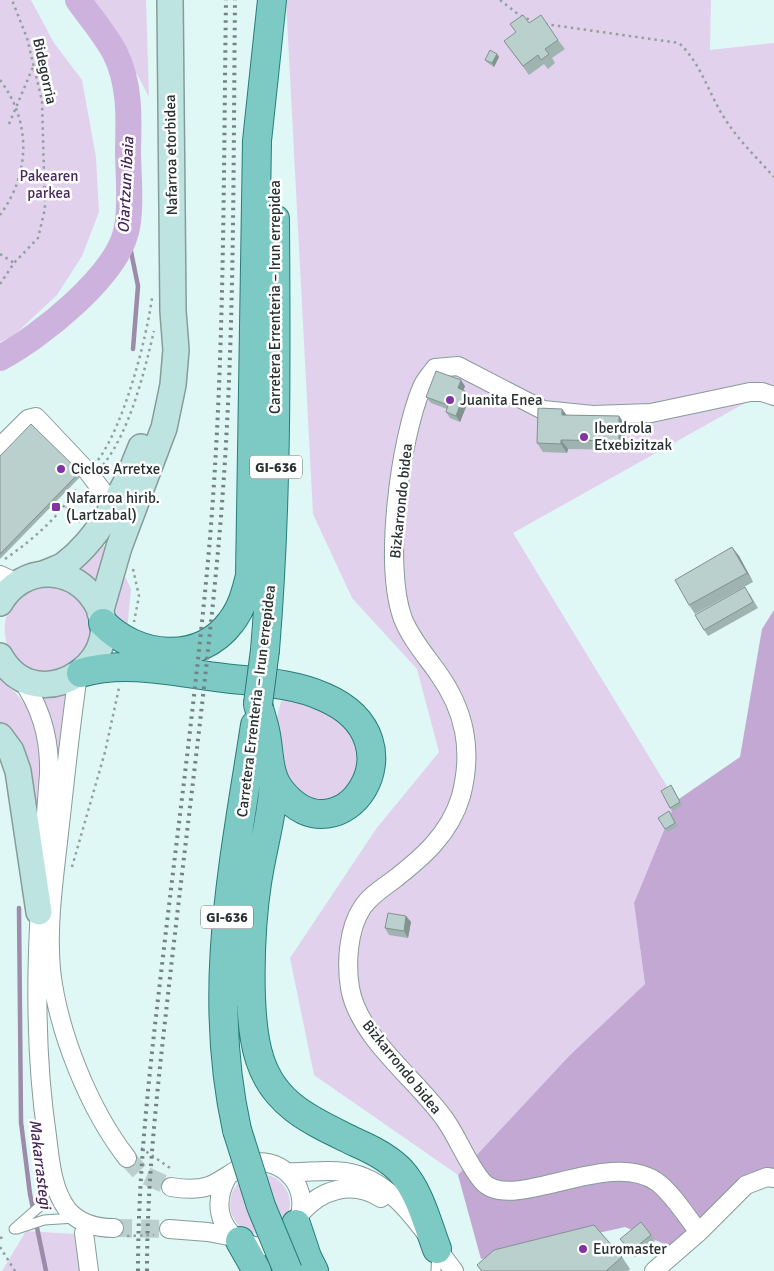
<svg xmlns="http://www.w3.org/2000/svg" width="774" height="1271" viewBox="0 0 774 1271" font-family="Signika,sans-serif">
<rect width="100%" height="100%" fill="#dff7f5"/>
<path fill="#e2d1ed" d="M0,0H31L54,43L82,80L96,157L99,212L82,256L57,295L13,336L0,342Z
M91,0H146L149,97L120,42Z
M286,0H711L710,50L774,43V407L754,398L513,533L676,801L634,903L645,984L569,1056L458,1175L314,1075L290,958L376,829L439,752L417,669L352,598L313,514Z
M101,543L110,552L99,590L74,572Z
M120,566L131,589L127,631C106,607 115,595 120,566Z
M46,587C115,595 95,681 41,672C37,671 30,671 26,669C21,666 17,659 13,655C0,639 2,608 21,595C29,590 37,588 46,587Z
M0,680C54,716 40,782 37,838L0,726Z
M283,694C317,703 370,730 357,773C353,782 341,792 334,800L313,801L285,779L276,721Z
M66,695L55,790L39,697Z
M230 1204a30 30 0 1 1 60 0a30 30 0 1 1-60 0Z
M26,1231L92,1235L95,1271H2Z"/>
<path fill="#c3a8d4" d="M774,610V1172L671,1247L625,1227L481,1259L458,1175L569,1056L645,984L634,903L676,801L740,757L762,629Z"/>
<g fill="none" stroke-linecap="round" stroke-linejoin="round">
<path stroke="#9c8baa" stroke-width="4.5" d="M127,232L138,286L133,349
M19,908L21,1122L30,1194L46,1271"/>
<path stroke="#cdb2de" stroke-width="26" d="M0,358C40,337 115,277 126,232C132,210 128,173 128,149C129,116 130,83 115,53C105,34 90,17 78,0"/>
<path stroke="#bacfce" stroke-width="18" stroke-dasharray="18 9" stroke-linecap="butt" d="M127,1158L142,1174L171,1187
M114,1228L169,1229"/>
<defs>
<path id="lane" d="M14,1229L39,1207L52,1178
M17,1229L44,1220L75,1218
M436,1271L437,1251"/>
<path id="street" d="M0,447L28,419L36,417L88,472L113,505
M0,575L17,583
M78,675C70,728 65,781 59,833C54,879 47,924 51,970C58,1032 89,1109 127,1158
M19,676C41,706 50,737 49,774C40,895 29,1015 47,1136C50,1160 52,1189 67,1209C79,1224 96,1228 114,1228
M287,1172C306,1173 326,1169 345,1172C395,1179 425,1234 454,1271
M171,1187C183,1189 197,1190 209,1186C229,1178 245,1158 268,1163C283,1166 296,1178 300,1193C303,1205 301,1218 293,1229C262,1271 196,1230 228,1176
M300,1214C321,1189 352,1180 381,1198
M169,1229L208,1232L234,1237
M699,1232C687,1217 672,1193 657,1182C608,1147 511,1215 482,1181C467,1163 459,1140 446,1121C418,1080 359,1039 350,988C346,964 348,929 362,908C369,897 381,889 392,881C422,858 450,834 461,796C473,750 465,711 438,673C426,656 411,639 403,619C383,565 400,439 422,387C425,380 431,374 435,368L458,366L543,410L593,415L651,413L750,392H762L774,396
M89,1271L84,1233L89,1225
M654,1271L699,1232L746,1185L767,1177L774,1178"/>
<path id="secondary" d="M43,574C49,571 58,569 64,565C101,537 125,489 141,447
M0,603C10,585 29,573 50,574C66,575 80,582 90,594C140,654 38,725 0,656
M100,613L119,547L164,428L173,385L176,350L173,311L170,0
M0,736L11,751L18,771L39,912"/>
<path id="primary" d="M103,623C137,658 199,665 231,622C242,608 246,592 250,576L257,141L272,0
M265,650C277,506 276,363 275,219
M81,673C126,659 179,673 224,678C258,682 293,683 324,697C426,741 340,865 281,791C267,774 270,751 265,730C263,721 260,713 258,704
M274,779C273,815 262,848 257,883C250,928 246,1019 260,1060C275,1107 316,1123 357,1143C373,1150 389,1158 401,1171C420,1192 427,1223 437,1249
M237,1130C206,990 234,863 255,725
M296,1224L307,1257L314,1271
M240,1241L257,1271"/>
</defs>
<use href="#lane" stroke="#869c99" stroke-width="11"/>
<use href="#street" stroke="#869c99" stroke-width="20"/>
<use href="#secondary" stroke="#869c99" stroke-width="28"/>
<use href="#primary" stroke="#277d78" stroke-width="30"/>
<path stroke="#8fa09f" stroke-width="2.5" stroke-dasharray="2.5 4" stroke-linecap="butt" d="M500,0L519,15L535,22
M545,24L679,43C702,64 709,96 727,122C740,142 758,159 774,177
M0,80C31,121 31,173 0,215
M9,124L33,67
M0,254L14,263
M0,284L14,263L38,238L45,209L42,101L27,38L12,0
M98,460C124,425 146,341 152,298
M103,465C130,431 144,373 154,331
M66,507L80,522
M5,559C35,538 59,517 78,486
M133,569L139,596L134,622
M72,867L105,752L119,688
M141,1148L173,1170
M127,1236L154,1235
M0,1238L6,1237
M0,1247L15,1271"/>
<use href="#lane" stroke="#fff" stroke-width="9"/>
<use href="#street" stroke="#fff" stroke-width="18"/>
<use href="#secondary" stroke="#bee4e2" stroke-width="25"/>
<use href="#primary" stroke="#7dcac5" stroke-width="28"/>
<path stroke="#748382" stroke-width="4" stroke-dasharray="2.5 5" stroke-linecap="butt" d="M138,1271C138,1168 150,1067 162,965C176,844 192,723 204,602C225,402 223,201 226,0
M147,1271C147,1172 159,1075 170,977C186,835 205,693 218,551C235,368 233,184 235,0"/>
<defs>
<path id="primary-bridge" d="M258,704L265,650
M237,1130L261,1206L288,1271"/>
</defs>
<use href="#primary-bridge" stroke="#277d78" stroke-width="30" stroke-linecap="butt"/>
<use href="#primary-bridge" stroke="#7dcac5" stroke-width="28"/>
</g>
<path fill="#9fb3b0" d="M558,40L565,49L552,58L555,63L548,69L544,64L529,75L504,41Z
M497,54L499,57L494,67L488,63L485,60Z
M465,386L463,390L470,397L460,422L450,418L446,412L447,409L431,403L426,397Z
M562,409L566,415L619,416L625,425V450L568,449L567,453L543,452L537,443Z
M0,456L80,472L82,475L0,559Z
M732,547L739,556L753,582L695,614L689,605Z
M749,593L758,608L708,636L704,630Z
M673,788L682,805L672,811L670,808Z
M669,811L678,826L667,832L658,818Z
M406,916L411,922L408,938L389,935L385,928Z
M641,1222L655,1241L635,1257L620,1239Z
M622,1257L630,1269L628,1271H481L477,1265Z"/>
<path fill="#829290" d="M497,54L499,57L494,67L492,63Z
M461,380L465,386L462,394L458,388Z
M465,391L470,397L460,422L456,416Z
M562,409L569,418L562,415Z
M619,416L625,425V450L619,441Z
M561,440L568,449L567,453L561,444Z
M732,547L739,556L753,582L747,573Z
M406,916L411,922L408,938L404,931Z"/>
<path fill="#b9d0cd" stroke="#829290" d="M523,15L529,23L541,15L558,40L545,49L549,54L541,60L538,55L523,66L504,41L516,32L510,24Z
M490,50L497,54L492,63L485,60Z
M436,371L461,380L458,388L465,391L456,416L446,412L448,405L426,397Z
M538,408L562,409V415L619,416V441L561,440V444L537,443Z
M31,424L80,472L0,554V456Z
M732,547L747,573L689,605L675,580Z
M745,587L753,602L704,630L695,615Z
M671,785L680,802L670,808L661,791Z
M669,811L675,823L665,829L658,818Z
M388,913L406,916L404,931L385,928Z
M641,1222L651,1235L631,1251L620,1239Z
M594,1225L622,1257L606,1271H482L477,1265L494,1250Z"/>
<g fill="#8034a5" stroke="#fff" stroke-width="2">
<circle cx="450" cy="400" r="5"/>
<circle cx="584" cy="437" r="5"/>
<circle cx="61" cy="469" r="5"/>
<rect x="51" y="502" width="10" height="10" rx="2.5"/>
<circle cx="583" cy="1249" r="5"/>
</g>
<g text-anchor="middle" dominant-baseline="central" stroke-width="5" stroke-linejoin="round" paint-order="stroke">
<g fill="#fff" stroke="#686f6e" stroke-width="1">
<rect x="250" y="455.5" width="52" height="23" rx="4"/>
<rect x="201" y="905.5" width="52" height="23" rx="4"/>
</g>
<g font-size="14" font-weight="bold" fill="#283130">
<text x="276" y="467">GI-636</text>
<text x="227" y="917">GI-636</text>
</g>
<g font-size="15" fill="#283130" stroke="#fff">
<text transform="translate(45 71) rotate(78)">Bidegorria</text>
<text transform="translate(171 155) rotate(-91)">Nafarroa etorbidea</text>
<text transform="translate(275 297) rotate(-90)">Carretera Errenteria – Irun errepidea</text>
<text transform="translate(401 501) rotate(-84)">Bizkarrondo bidea</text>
<text transform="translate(256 701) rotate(-83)">Carretera Errenteria – Irun errepidea</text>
<text transform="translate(402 1067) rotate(51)">Bizkarrondo bidea</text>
</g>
<g font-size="15" fill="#4a275d" stroke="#fff">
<text x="49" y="176">Pakearen<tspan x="49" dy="17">parkea</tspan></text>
</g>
<g font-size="15" fill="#283130" stroke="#fff" text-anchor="start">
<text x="460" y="400">Juanita Enea</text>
<text x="594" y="428">Iberdrola<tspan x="594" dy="17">Etxebizitzak</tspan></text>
<text x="71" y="469">Ciclos Arretxe</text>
<text x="66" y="498">Nafarroa hirib.<tspan x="66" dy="17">(Lartzabal)</tspan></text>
<text x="593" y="1249">Euromaster</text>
</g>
<g font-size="16" font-style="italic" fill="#48255b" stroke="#fff">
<text transform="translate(126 185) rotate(-87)">Oiartzun ibaia</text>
<text transform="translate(40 1164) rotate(83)">Makarrastegi</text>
</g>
</g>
</svg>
